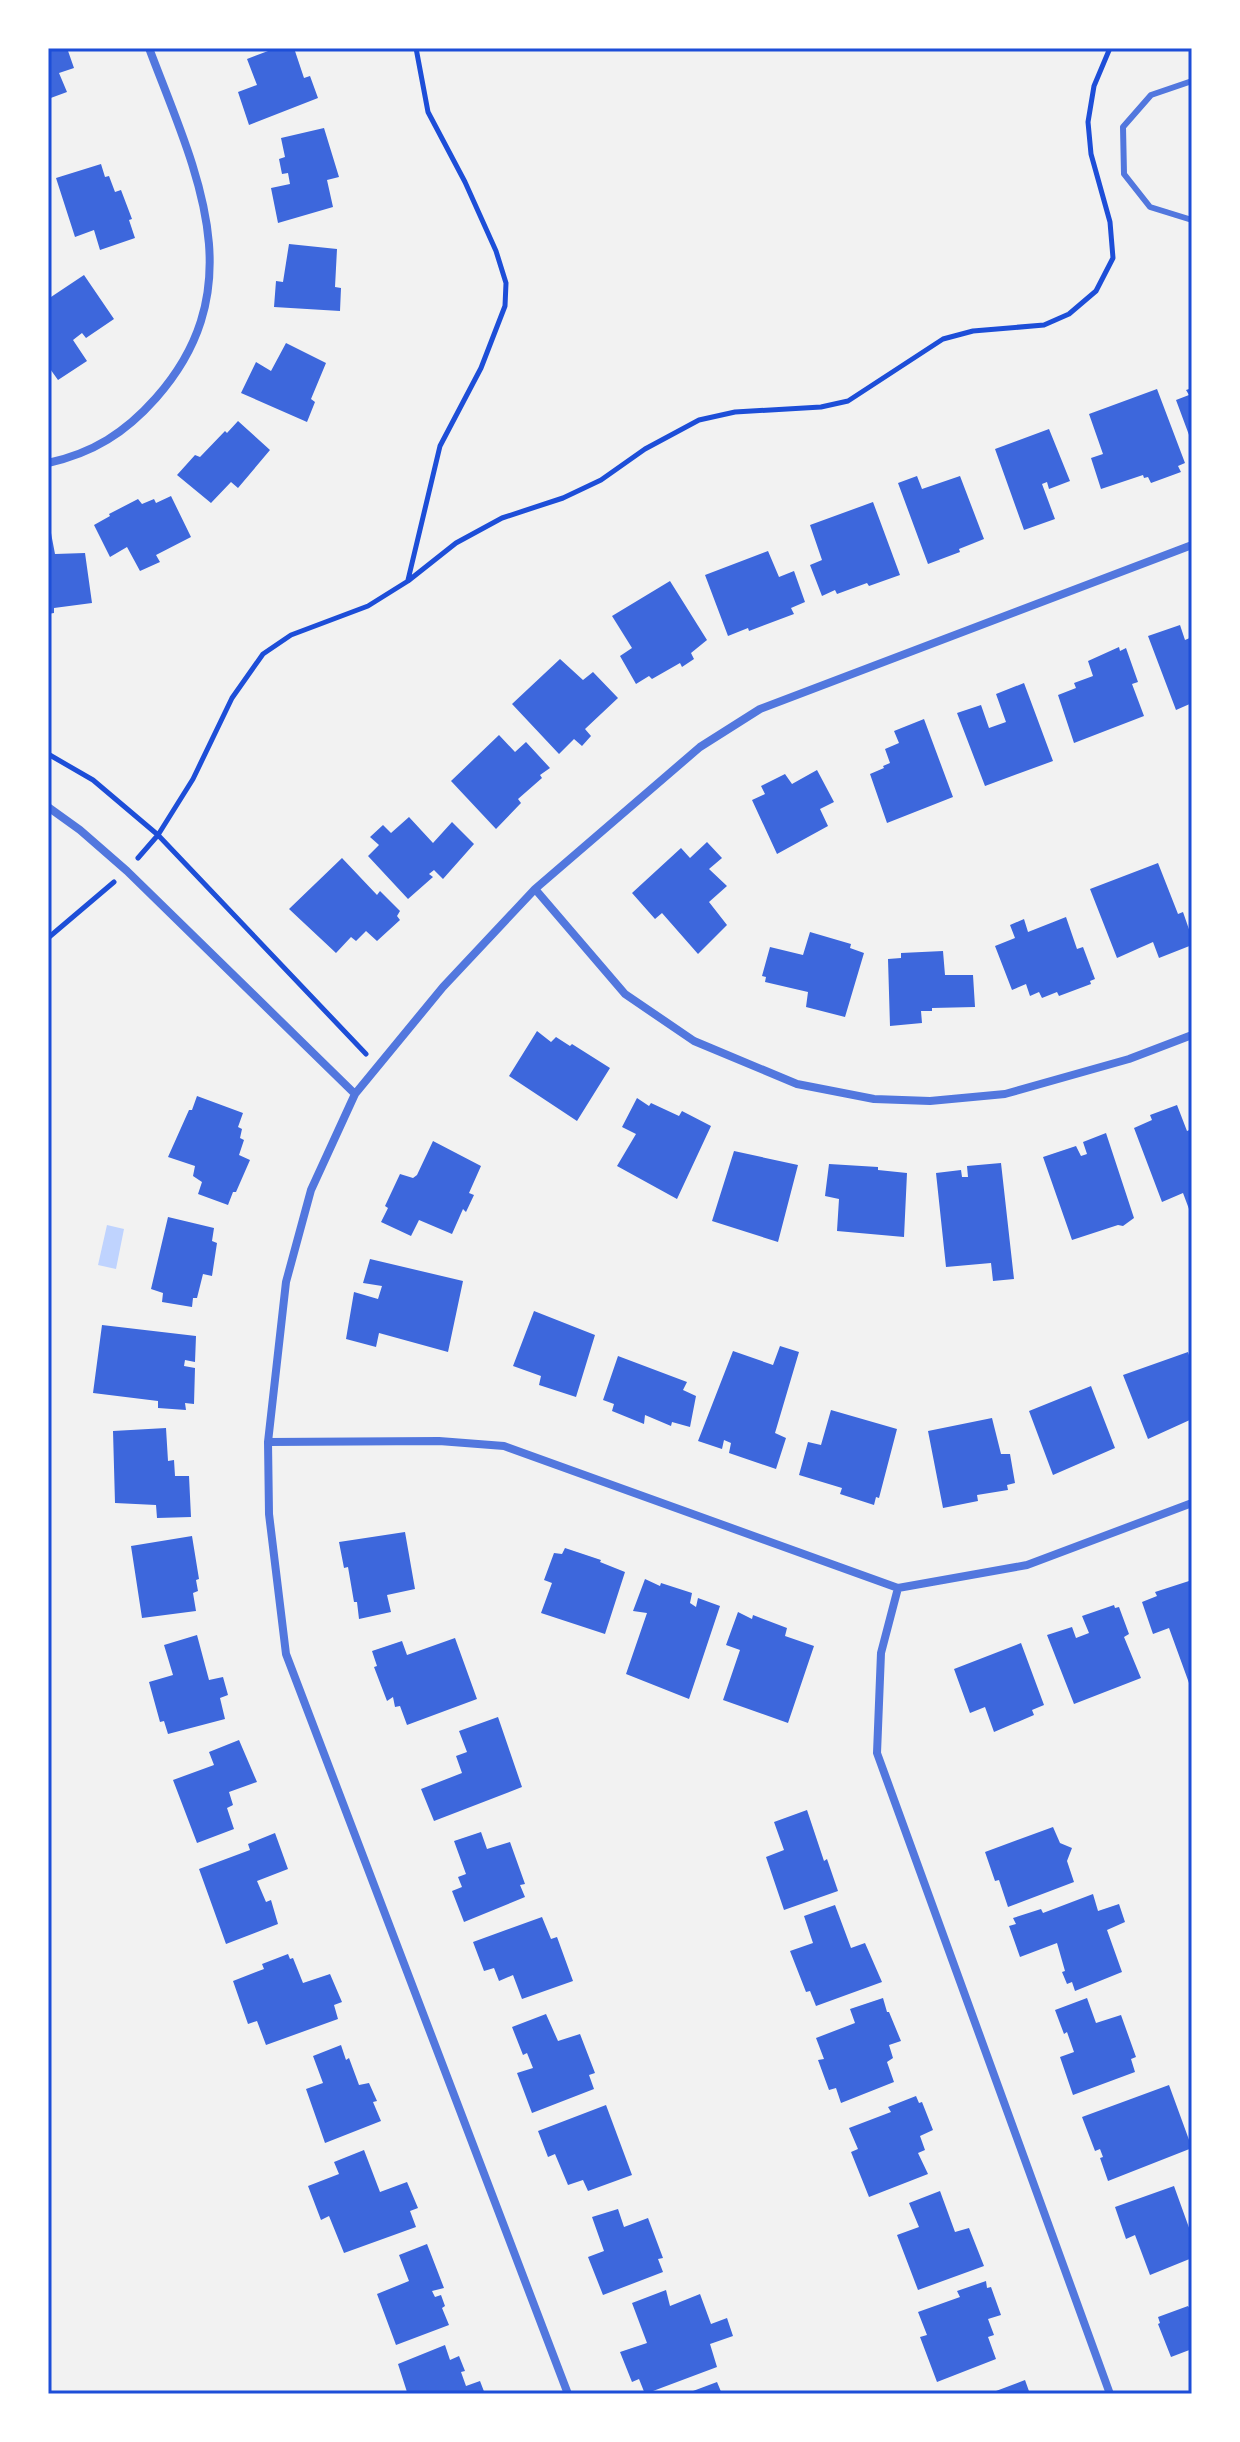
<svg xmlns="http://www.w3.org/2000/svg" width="1240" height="2442" viewBox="0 0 1240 2442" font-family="'Archivo Narrow',sans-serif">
<rect width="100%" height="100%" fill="#f2f2f2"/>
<path fill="#bfd3fe" d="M107,1225L124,1229L116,1269L98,1265Z"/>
<path fill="#3d67dc" d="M48,48H67L74,68L59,73L67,92L48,99Z
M276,48H294L304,78L310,76L318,98L249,125L238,92L257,85L247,59Z
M324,128L339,177L327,180L333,207L278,223L271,188L290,184L288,173L282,174L279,159L285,157L281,138Z
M101,164L105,177L109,176L115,192L121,190L132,219L129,220L135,238L100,250L94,230L75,237L56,178Z
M289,244L337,249L335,287L341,288L340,311L274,307L276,281L283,282Z
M84,275L114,319L86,338L82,333L73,340L87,361L58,380L48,366V299Z
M286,343L326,363L311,399L315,402L307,422L241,393L256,362L271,371Z
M1192,388V443L1176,400L1189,395L1186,390Z
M1157,389L1185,463L1178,466L1181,472L1151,483L1148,477L1144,478L1143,475L1101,489L1091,458L1103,454L1089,414Z
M238,421L270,450L238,488L231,482L211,503L177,475L195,455L200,457L225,431L227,433Z
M1049,429L1070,481L1049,489L1047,482L1042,484L1055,519L1024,530L995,449Z
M917,476L922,489L960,476L984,539L959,549L960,552L928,564L898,483Z
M171,496L191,537L156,555L160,562L140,571L127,547L110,557L94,525L110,516L109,514L138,499L142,504L154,499L156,503Z
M873,502L900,575L869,586L867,583L837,594L835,590L822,596L810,565L822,560L810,525Z
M51,533L55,554L85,553L92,603L54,608V613L48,614V534Z
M768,551L779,577L794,571L805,602L791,608L794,614L749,631L748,628L728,636L705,575Z
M670,581L707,640L691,653L694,659L682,667L680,663L652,679L649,676L636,684L620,656L632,648L612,616Z
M1180,625L1185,640L1192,637V703L1176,710L1148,636Z
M1119,647L1120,651L1126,648L1138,682L1132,684L1144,716L1074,743L1058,695L1076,688L1074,683L1093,676L1088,661Z
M560,659L583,680L593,672L618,698L585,729L591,736L582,746L574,739L559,754L512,704Z
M1024,683L1053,761L985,786L957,713L981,705L989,728L1006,722L996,694Z
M924,719L953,797L887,823L870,774L884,768L883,766L890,763L885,749L899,743L894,731Z
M499,735L515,752L526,742L550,768L540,775L542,778L518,799L521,803L496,829L451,781Z
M817,770L834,802L820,809L828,826L777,854L752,800L765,794L761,786L785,774L792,784Z
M409,817L433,843L452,822L474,844L443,879L434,870L429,874L433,877L408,899L368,856L379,845L370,837L383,825L391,833Z
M707,842L722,858L709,869L727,886L709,902L727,925L698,954L662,913L655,919L632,893L681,848L690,858Z
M342,858L377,895L380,891L400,911L397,916L400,920L377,941L366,931L356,941L351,937L336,953L289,909Z
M1158,863L1178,914L1183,912L1192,938L1190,943L1192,945L1159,958L1153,942L1117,958L1090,889Z
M1066,917L1077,949L1083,947L1095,979L1090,981L1091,984L1059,996L1057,992L1042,998L1039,992L1030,996L1026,984L1012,990L995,946L1015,938L1010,925L1024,919L1028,932Z
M810,932L851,944L850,948L864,953L845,1017L806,1007L808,992L765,982L766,977L762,976L770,947L803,955Z
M943,951L945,975H973L975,1007L932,1008V1011H921L922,1023L890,1026L888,959L901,958V953Z
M537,1031L551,1042L556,1037L570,1046L572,1044L610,1068L577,1121L509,1076Z
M197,1096L243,1113L238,1127L242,1129L240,1138L244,1140L239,1155L250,1160L236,1192H233L228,1205L198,1194L202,1182L193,1176L195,1166L168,1157L189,1110H192Z
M637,1098L649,1106L651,1103L679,1116L682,1111L711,1126L677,1199L617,1166L636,1134L622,1127Z
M1177,1105L1187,1131L1192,1129V1217L1183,1193L1162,1202L1134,1128L1152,1120L1150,1115Z
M1106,1133L1134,1218L1123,1226L1118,1225L1072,1240L1043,1157L1076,1146L1081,1156L1087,1154L1083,1142Z
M433,1141L481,1166L469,1193L474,1195L466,1212L463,1209L452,1234L419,1220L411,1236L381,1222L388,1208L385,1206L400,1174L413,1178L417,1175Z
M734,1151L798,1165L778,1242L712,1221Z
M1001,1163L1014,1279L993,1281L991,1263L946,1267L936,1173L961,1170L962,1177H968L967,1166Z
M829,1164L878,1167V1170L907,1173L904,1237L837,1231L839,1199L825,1196Z
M168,1217L214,1228L212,1241L217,1243L212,1276L203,1274L197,1298H193L192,1307L162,1302L163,1293L151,1289Z
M370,1259L463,1281L448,1352L379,1333L376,1347L346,1339L354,1292L378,1299L382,1286L363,1283Z
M534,1311L595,1335L576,1397L539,1385L541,1376L513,1366Z
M102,1325L196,1336L195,1362L185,1360L184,1366L195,1368L194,1404L185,1403L186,1410L158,1408V1401L93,1393Z
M780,1346L799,1352L775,1433L786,1438L776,1469L729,1453L731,1443L724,1440L722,1449L698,1441L733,1351L773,1365Z
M1188,1352L1192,1364V1419L1148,1439L1123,1375Z
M618,1356L687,1382L683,1390L696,1396L690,1427L672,1422L671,1426L645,1415L644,1424L612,1411L614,1404L603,1400Z
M1091,1386L1115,1448L1053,1475L1029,1411Z
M831,1410L897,1429L879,1498L876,1497L874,1505L840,1494L842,1488L799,1475L808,1442L821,1445Z
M992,1418L1001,1454H1010L1015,1483L1007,1485L1008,1490L977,1495L978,1501L943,1508L928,1431Z
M166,1428L168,1461L174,1460L175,1476H189L191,1517L157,1518L156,1505L115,1503L113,1431Z
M405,1532L415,1589L387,1595L391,1612L359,1619L357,1602H354L348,1567L344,1568L339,1542Z
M192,1536L199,1579L196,1580L198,1591L193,1593L196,1611L142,1618L131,1546Z
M565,1548L601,1560L600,1562L625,1572L605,1634L541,1613L552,1583L544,1580L554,1553L562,1554Z
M645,1579L660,1586L661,1583L692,1593L690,1603L696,1607L698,1598L720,1606L689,1699L626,1674L647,1613L633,1611Z
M1189,1581L1192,1582V1682L1189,1683L1169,1628L1153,1634L1142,1602L1157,1596L1155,1592Z
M1114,1605L1115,1608L1119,1607L1129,1634L1124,1637L1141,1678L1074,1704L1047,1635L1072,1627L1076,1638L1089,1633L1082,1616Z
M738,1612L752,1619L753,1615L787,1628L785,1636L814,1646L788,1723L723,1700L740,1650L726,1645Z
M197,1635L209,1680L223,1677L228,1695L220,1698L225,1719L168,1734L164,1721L160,1722L149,1682L173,1675L164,1645Z
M455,1638L477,1699L407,1725L400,1706L395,1707L393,1697L387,1701L374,1667L377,1666L372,1651L402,1641L407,1655Z
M1021,1643L1044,1705L1032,1710L1034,1715L994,1732L985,1707L970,1713L954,1669Z
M498,1717L522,1787L434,1821L421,1789L462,1773L456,1756L467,1752L459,1731Z
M239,1740L257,1782L229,1792L233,1805L227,1808L234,1829L197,1843L173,1780L214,1765L209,1752Z
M807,1810L824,1861L827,1859L838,1891L784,1910L766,1857L784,1850L774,1822Z
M1053,1827L1060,1843L1072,1848L1067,1861L1074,1882L1008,1907L999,1880L995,1881L985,1852Z
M481,1832L487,1849L510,1842L525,1884L520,1885L525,1897L464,1922L452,1891L462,1887L458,1877L466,1874L454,1841Z
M275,1833L288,1869L257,1881L266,1902L271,1900L278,1924L226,1944L199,1869L250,1850L248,1844Z
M1093,1894L1098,1911L1119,1904L1125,1922L1107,1930L1122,1972L1075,1991L1072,1982L1067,1984L1062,1972L1065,1971L1057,1943L1020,1957L1009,1926L1016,1924L1013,1918L1041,1909L1043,1913Z
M835,1905L851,1948L865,1943L882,1982L816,2006L810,1991L806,1992L790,1951L813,1943L804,1916Z
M542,1917L551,1939L557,1937L573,1981L522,1999L513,1975L499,1981L494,1968L484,1971L473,1942Z
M288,1954L290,1959L293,1958L303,1983L330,1974L342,2002L334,2005L338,2019L266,2045L257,2021L248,2024L233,1981L264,1969L262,1964Z
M883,1998L887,2012H889L901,2041L889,2045L893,2058L887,2062L894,2082L841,2103L836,2088L829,2090L818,2060L824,2059L816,2038L855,2023L850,2009Z
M1087,1998L1096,2023L1121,2015L1136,2057L1131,2059L1135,2072L1073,2095L1060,2057L1074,2052L1067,2032L1064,2034L1055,2010Z
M546,2014L558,2041L580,2034L595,2073L589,2075L594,2089L532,2113L517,2073L533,2068L527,2053L523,2055L512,2027Z
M341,2045L346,2060L349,2058L359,2085L369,2083L377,2101L373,2102L381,2121L325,2143L306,2089L323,2083L313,2056Z
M1169,2085L1192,2148L1108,2181L1100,2158L1103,2157L1100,2149L1095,2151L1082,2117Z
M916,2096L919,2103L922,2102L933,2130L920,2136L925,2150L918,2153L928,2174L869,2197L851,2152L858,2149L849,2128L891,2112L888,2107Z
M606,2105L632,2175L588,2191L583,2180L568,2185L555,2154L548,2157L538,2131Z
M364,2150L380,2192L407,2182L418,2208L410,2211L416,2227L344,2253L329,2216L321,2220L308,2186L339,2174L334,2162Z
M1174,2186L1192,2236V2258L1150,2275L1135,2235L1126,2239L1115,2207Z
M940,2191L955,2232L969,2228L984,2266L918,2290L897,2235L919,2227L909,2203Z
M618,2209L624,2227L648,2218L663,2258L658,2259L663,2272L603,2295L588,2257L604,2251L592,2217Z
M427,2244L444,2288L432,2291L435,2297L441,2295L445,2306L442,2308L449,2325L396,2345L377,2294L409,2281L399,2255Z
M986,2281L987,2288L991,2287L1001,2315L988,2319L994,2335L988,2337L996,2359L937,2382L920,2337L927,2335L918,2312L960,2297L957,2291Z
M666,2290L670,2306L700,2294L711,2324L727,2318L733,2336L710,2344L717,2367L645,2394L639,2379L632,2382L620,2352L647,2343L632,2303Z
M1188,2306L1192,2312V2349L1171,2357L1158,2324L1160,2323L1158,2317Z
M445,2345L450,2360L459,2356L465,2371L461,2372L466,2386L480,2381L485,2394H402L407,2392L398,2364Z
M1025,2380L1030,2394H988Z
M717,2382L722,2394H685Z"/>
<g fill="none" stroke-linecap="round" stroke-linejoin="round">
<path stroke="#1d4ed8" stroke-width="5" d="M408,580L440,446L481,368L505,306L506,283L496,251L465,182L428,112L416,48
M48,754L93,780L158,835L366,1054
M138,858L158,835L193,779L232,698L263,654L291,635L368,606L408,581L456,543L502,518L563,498L601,480L645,449L699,420L735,412L821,407L848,401L943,339L973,331L1044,325L1069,314L1096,291L1113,258L1110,222L1091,154L1088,122L1094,86L1110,48
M48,938L114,882"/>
<path stroke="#5277de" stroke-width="6" d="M1192,81L1151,95L1123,127L1124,174L1150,207L1192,220"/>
<path stroke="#5277de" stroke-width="8" d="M48,463C93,453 125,433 156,398C256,285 194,168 149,48
M48,807L80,830L127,871L355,1094
M535,889L625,994L694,1041L797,1084L874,1099L930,1101L1005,1094L1129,1059L1192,1035
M268,1442L439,1441L504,1446L898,1588L1027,1565L1192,1503
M898,1588L881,1653L877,1753L1110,2394
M568,2394L286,1654L269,1514L268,1442L286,1282L311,1190L355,1094L443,987L535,889L700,747L760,709L1192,545"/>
</g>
<rect width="1240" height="2442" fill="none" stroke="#ffffff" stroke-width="100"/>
<rect x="50" y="50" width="1140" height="2342" fill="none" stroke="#1d4ed8" stroke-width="3"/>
</svg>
